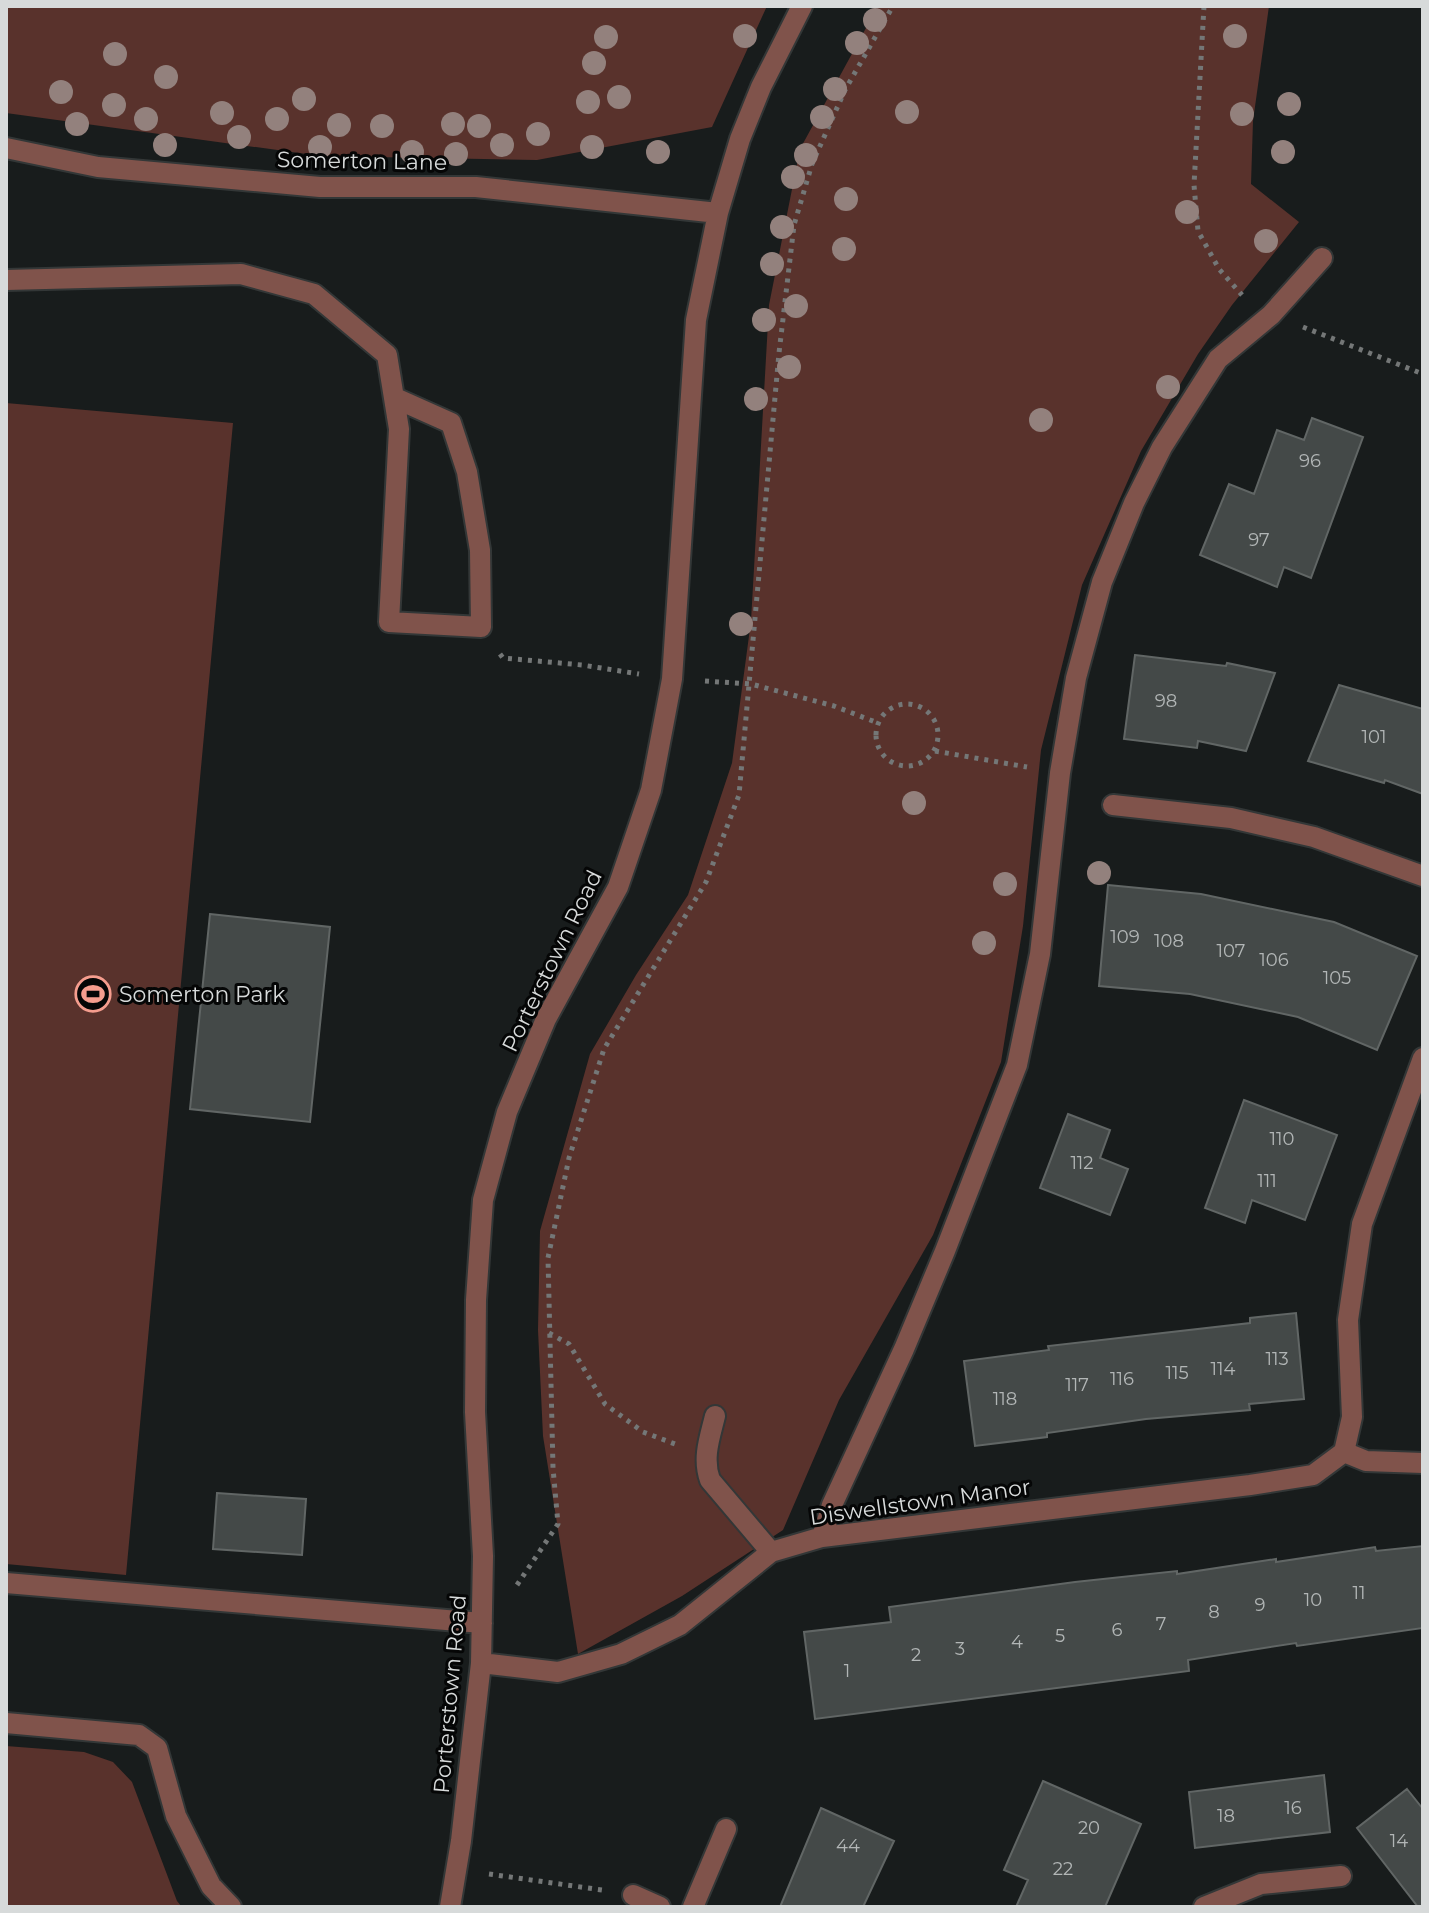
<svg xmlns="http://www.w3.org/2000/svg" width="1429" height="1913" viewBox="0 0 1429 1913" font-family="Montserrat,sans-serif">
<rect width="100%" height="100%" fill="#181c1c"/>
<path fill="#59322c" d="M6,6H767L712,127L537,160L321,156L6,113Z
M878,6H1269L1253,121L1251,184L1299,222L1232,305L1198,354L1141,451L1082,585L1041,750L1023,926L1001,1062L933,1235L839,1400L783,1530L682,1596L578,1654L543,1436L538,1330L540,1231L590,1054L636,975L688,895L732,763L751,621L769,305L800,149Z
M6,403L233,423L126,1575L6,1564Z
M6,1746L84,1752L113,1762L132,1782L177,1901L182,1907H6Z"/>
<path fill="#444948" stroke="#616665" stroke-width="2" d="M1312,418L1363,437L1311,578L1284,567L1277,587L1200,555L1229,484L1254,494L1277,430L1304,440Z
M1135,655L1226,666L1227,663L1275,673L1246,751L1198,741L1197,748L1124,739Z
M1339,685L1423,709V794L1385,780L1384,783L1308,761Z
M1108,885L1201,894L1334,922L1417,956L1377,1050L1298,1017L1190,994L1099,986Z
M210,914L330,927L310,1122L190,1109Z
M1244,1100L1337,1135L1305,1220L1252,1200L1245,1223L1205,1208Z
M1068,1114L1110,1130L1100,1158L1128,1169L1110,1215L1040,1188Z
M1296,1313L1304,1399L1249,1404L1250,1410L1146,1419L1047,1433V1437L975,1446L964,1361L1049,1350L1048,1346L1250,1323V1318Z
M217,1493L306,1499L302,1555L213,1549Z
M1423,1546V1628L1297,1646L1296,1643L1188,1660L1189,1671L815,1719L804,1632L891,1622L889,1607L1075,1582L1177,1571V1574L1276,1559V1562L1375,1547L1376,1551Z
M1324,1775L1330,1832L1195,1848L1189,1792Z
M1043,1781L1141,1824L1105,1907H1016L1028,1880L1004,1870Z
M1407,1789L1423,1809V1907H1418L1357,1828Z
M821,1808L894,1841L863,1907H780Z"/>
<g fill="none" stroke-linecap="round" stroke-linejoin="round">
<defs>
<path id="minor" d="M6,148L98,167L320,187H476L718,213
M6,280L241,274L314,294L387,355L399,429L389,622L481,627L480,550L467,472L451,423L395,398
M1113,805L1231,818L1314,837L1423,876
M715,1416C710,1437 702,1458 710,1480L771,1552
M1344,1452L1366,1461L1423,1463
M822,1537L832,1505L904,1349L945,1251L1017,1065L1040,954L1060,773L1076,678L1102,582L1134,503L1162,447L1218,359L1271,315L1322,258
M6,1583L482,1623
M481,1663L558,1672L621,1654L680,1625L771,1552L822,1537L1250,1485L1313,1475L1344,1452L1352,1417L1348,1320L1362,1224L1423,1058
M6,1723L139,1735L157,1748L176,1816L211,1886L231,1907
M633,1895L660,1907
M450,1907L461,1841L481,1663L483,1556L475,1412L476,1300L483,1200L507,1112L546,1019L618,887L651,790L672,679L696,320L718,213L740,139L761,87L802,6
M693,1907L726,1829
M1204,1907L1261,1884L1341,1876"/>
</defs>
<use href="#minor" stroke="#333737" stroke-width="24"/>
<path stroke="#747777" stroke-width="5" stroke-dasharray="4 6" stroke-linecap="butt" d="M1204,6L1194,185L1198,231L1219,269L1242,295
M1303,327L1423,374
M500,654L503,658L582,665L639,674
M705,681L751,684L834,706L878,723
M876 735a31 31 0 1 1 62 0a31 31 0 1 1-62 0Z
M935,751L1027,767
M549,1333L569,1344L605,1404L643,1432L675,1444
M517,1585L558,1524L553,1468L548,1258L569,1158L604,1049L706,882L739,795L779,353L794,225L812,164L845,90L893,6
M489,1874L602,1890"/>
<use href="#minor" stroke="#80534b" stroke-width="20"/>
</g>
<g fill="#93817d">
<circle cx="875" cy="20" r="12"/>
<circle cx="745" cy="36" r="12"/>
<circle cx="1235" cy="36" r="12"/>
<circle cx="606" cy="37" r="12"/>
<circle cx="857" cy="43" r="12"/>
<circle cx="115" cy="54" r="12"/>
<circle cx="594" cy="63" r="12"/>
<circle cx="166" cy="77" r="12"/>
<circle cx="835" cy="89" r="12"/>
<circle cx="61" cy="92" r="12"/>
<circle cx="619" cy="97" r="12"/>
<circle cx="304" cy="99" r="12"/>
<circle cx="588" cy="102" r="12"/>
<circle cx="1289" cy="104" r="12"/>
<circle cx="114" cy="105" r="12"/>
<circle cx="907" cy="112" r="12"/>
<circle cx="222" cy="113" r="12"/>
<circle cx="1242" cy="114" r="12"/>
<circle cx="822" cy="117" r="12"/>
<circle cx="146" cy="119" r="12"/>
<circle cx="277" cy="119" r="12"/>
<circle cx="77" cy="124" r="12"/>
<circle cx="453" cy="124" r="12"/>
<circle cx="339" cy="125" r="12"/>
<circle cx="382" cy="126" r="12"/>
<circle cx="479" cy="126" r="12"/>
<circle cx="538" cy="134" r="12"/>
<circle cx="239" cy="137" r="12"/>
<circle cx="165" cy="145" r="12"/>
<circle cx="502" cy="145" r="12"/>
<circle cx="320" cy="147" r="12"/>
<circle cx="592" cy="147" r="12"/>
<circle cx="412" cy="152" r="12"/>
<circle cx="658" cy="152" r="12"/>
<circle cx="1283" cy="152" r="12"/>
<circle cx="456" cy="154" r="12"/>
<circle cx="806" cy="155" r="12"/>
<circle cx="793" cy="177" r="12"/>
<circle cx="846" cy="199" r="12"/>
<circle cx="1187" cy="212" r="12"/>
<circle cx="782" cy="227" r="12"/>
<circle cx="1266" cy="241" r="12"/>
<circle cx="844" cy="249" r="12"/>
<circle cx="772" cy="264" r="12"/>
<circle cx="796" cy="306" r="12"/>
<circle cx="764" cy="320" r="12"/>
<circle cx="789" cy="367" r="12"/>
<circle cx="1168" cy="387" r="12"/>
<circle cx="756" cy="399" r="12"/>
<circle cx="1041" cy="420" r="12"/>
<circle cx="741" cy="624" r="12"/>
<circle cx="914" cy="803" r="12"/>
<circle cx="1099" cy="873" r="12"/>
<circle cx="1005" cy="884" r="12"/>
<circle cx="984" cy="943" r="12"/>
</g>
<defs>
<symbol id="stadium-ring" viewBox="-11 -11 22 22"><circle r="9.5" fill="#050606" stroke="#f59d8e" stroke-width="1.5"/><path d="M0-5a6.5 5 0 1 0 0 10a6.5 5 0 1 0 0-10ZM-3.5-1.8h7v3.6h-7Z" fill="#f59d8e"/></symbol>
</defs>
<g fill-rule="evenodd">
<use href="#stadium-ring" x="73" y="974" width="40" height="40"/>
</g>
<g text-anchor="middle" dominant-baseline="central" stroke-width="6" stroke-linejoin="round" paint-order="stroke">
<g font-size="18" fill="#b2b6b6">
<text x="1310" y="461">96</text>
<text x="1259" y="540">97</text>
<text x="1166" y="701">98</text>
<text x="1374" y="737">101</text>
<text x="1125" y="937">109</text>
<text x="1169" y="941">108</text>
<text x="1231" y="951">107</text>
<text x="1274" y="960">106</text>
<text x="1337" y="978">105</text>
<text x="1282" y="1139">110</text>
<text x="1082" y="1163">112</text>
<text x="1267" y="1181">111</text>
<text x="1277" y="1359">113</text>
<text x="1223" y="1369">114</text>
<text x="1177" y="1373">115</text>
<text x="1122" y="1379">116</text>
<text x="1077" y="1385">117</text>
<text x="1005" y="1399">118</text>
<text x="1359" y="1593">11</text>
<text x="1313" y="1600">10</text>
<text x="1260" y="1605">9</text>
<text x="1214" y="1612">8</text>
<text x="1161" y="1624">7</text>
<text x="1117" y="1630">6</text>
<text x="1060" y="1636">5</text>
<text x="1017" y="1642">4</text>
<text x="960" y="1649">3</text>
<text x="916" y="1655">2</text>
<text x="847" y="1671">1</text>
<text x="1293" y="1808">16</text>
<text x="1226" y="1816">18</text>
<text x="1089" y="1828">20</text>
<text x="1399" y="1841">14</text>
<text x="848" y="1846">44</text>
<text x="1063" y="1869">22</text>
</g>
<g font-size="22" fill="#d7dada" stroke="#050606">
<text transform="translate(362 161) rotate(1)">Somerton Lane</text>
<text transform="translate(552 961) rotate(-64)">Porterstown Road</text>
<text transform="translate(920 1502) rotate(-8)">Diswellstown Manor</text>
<text transform="translate(450 1694) rotate(-85)">Porterstown Road</text>
</g>
<g font-size="22" fill="#d7dada" stroke="#050606" text-anchor="start">
<text x="119" y="994">Somerton Park</text>
</g>
</g>
<rect width="1429" height="1913" fill="none" stroke="#d7dada" stroke-width="16"/>
</svg>
